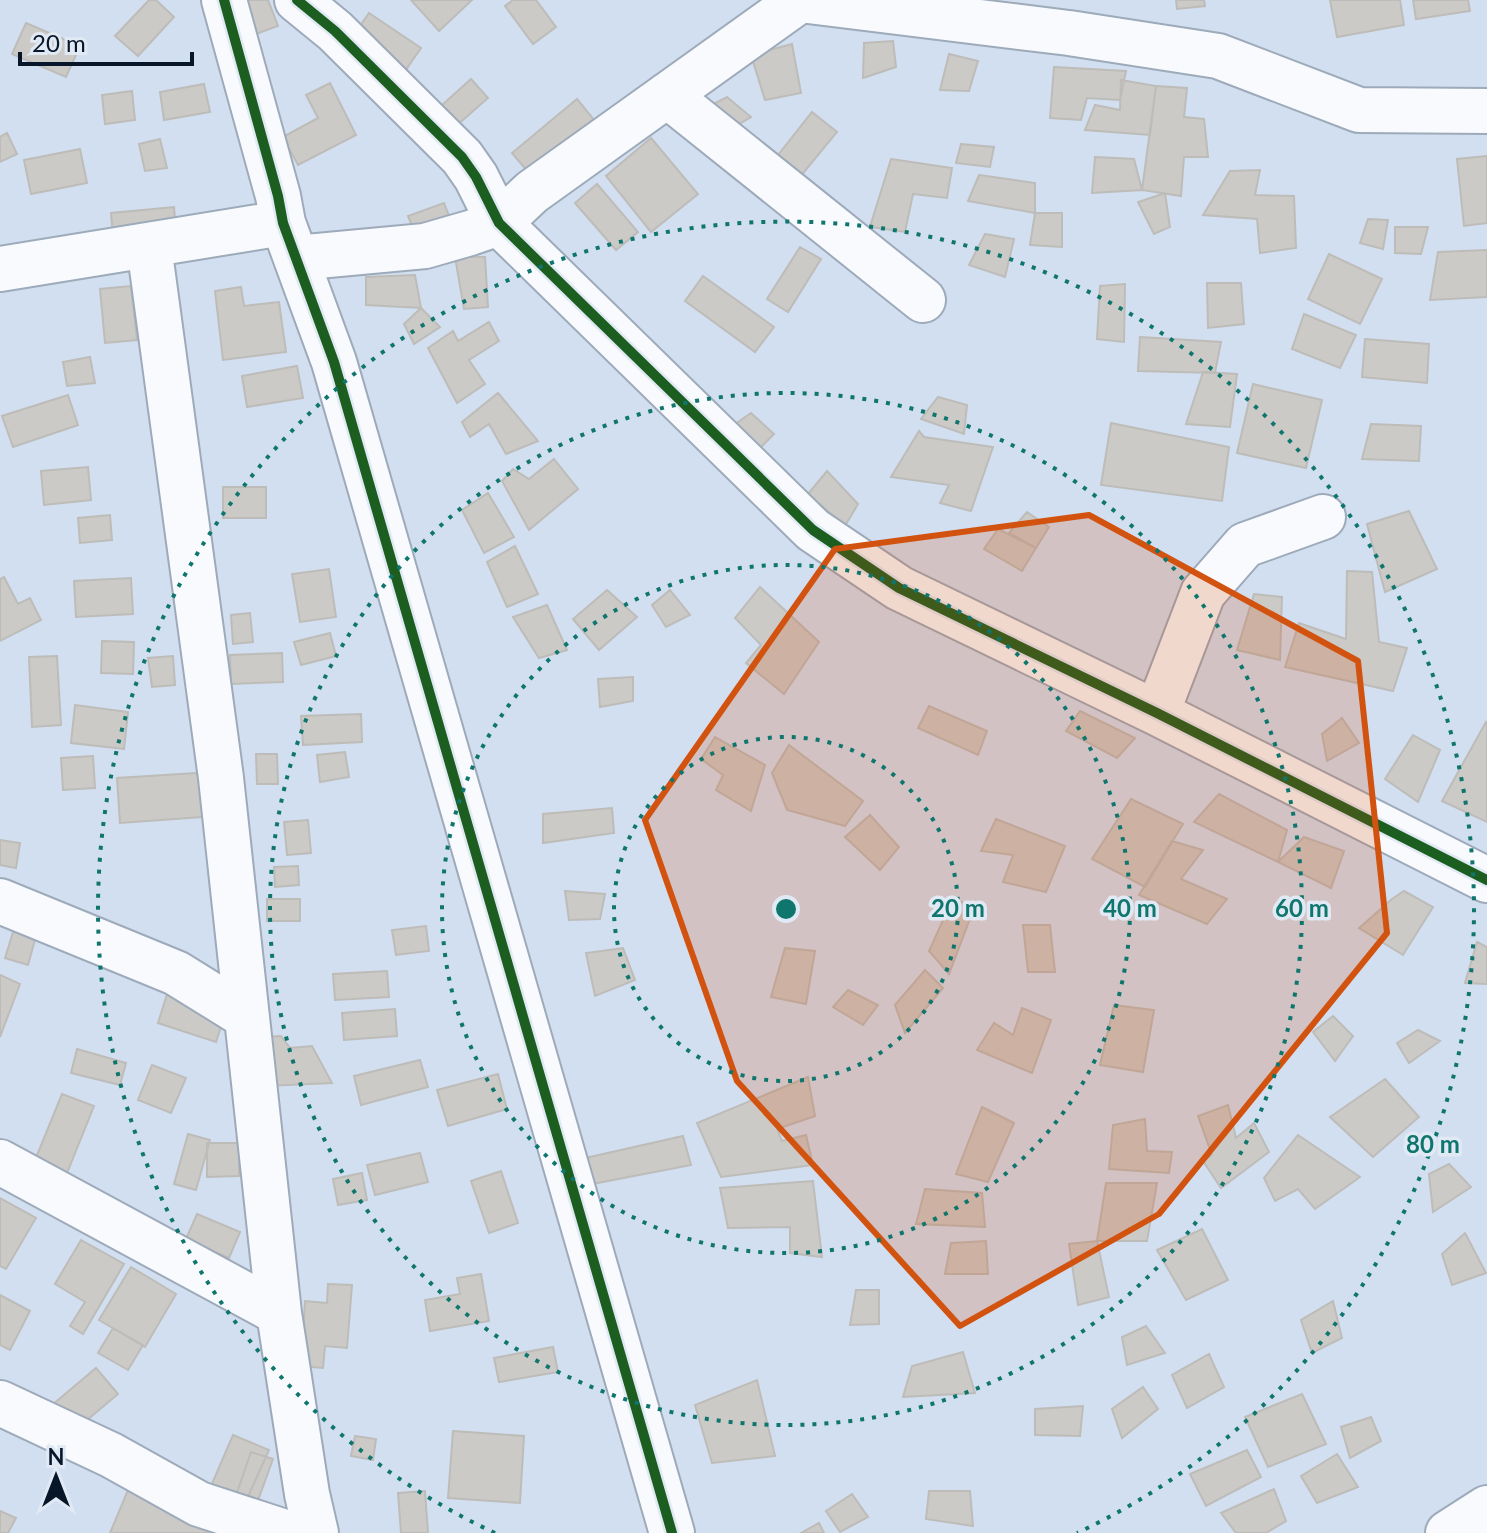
<svg xmlns="http://www.w3.org/2000/svg" width="1487" height="1533" viewBox="0 0 1487 1533" font-family="Lato,sans-serif">
<rect width="100%" height="100%" fill="#d2dff0"/>
<path fill="#cccac7" stroke="#bdbcb9" stroke-width="2" d="M149,0H156L174,17L138,56L115,36Z
M236,0H268L278,26L250,36Z
M411,0H472L439,31Z
M513,0H536L556,27L533,44L505,6Z
M1176,0H1204L1205,6L1177,9Z
M1330,0H1400L1404,25L1337,37Z
M1413,0H1468L1470,11L1416,19Z
M369,13L421,48L405,71L353,36Z
M26,23L80,46L66,77L12,54Z
M893,41L896,67L863,78L864,43Z
M792,44L801,93L765,100L751,55Z
M949,54L978,61L969,91L940,90Z
M1054,67L1126,71L1120,100L1087,98L1081,120L1050,118Z
M471,79L488,98L448,133L431,115Z
M1121,80L1156,86L1150,135L1085,130L1095,105L1120,110Z
M330,83L356,135L298,165L283,137L318,118L306,95Z
M204,84L210,112L164,120L160,92Z
M1156,86L1187,88L1184,117L1204,119L1208,157H1184L1181,196L1142,190Z
M132,91L135,120L105,124L102,95Z
M727,97L751,117L727,131L704,109Z
M577,99L599,126L535,180L512,153Z
M812,112L837,132L795,183L771,164Z
M7,133L17,154L0,162V137Z
M651,138L698,194L651,232L606,176Z
M160,139L167,168L145,171L139,144Z
M961,144L994,147L990,167L956,163Z
M80,149L87,183L31,194L24,160Z
M1487,156V223L1464,226L1457,159Z
M1095,157L1134,159L1142,190L1092,193Z
M891,159L952,168L947,198L913,194L905,232L870,227Z
M1260,170L1255,195L1294,196L1296,248L1260,253L1257,219L1203,215L1230,171Z
M979,175L1035,183V213L968,201Z
M597,184L638,232L616,250L575,203Z
M1165,193L1170,227L1154,234L1138,202Z
M444,203L454,229L419,243L408,216Z
M174,207L176,231L113,237L111,213Z
M1035,213H1062V247L1030,245Z
M1368,219L1388,220L1383,249L1360,243Z
M1395,227H1428L1421,254L1395,253Z
M985,234L1014,239L1005,277L969,265Z
M800,247L821,259L788,312L767,299Z
M1487,250V297L1430,300L1438,252Z
M1329,254L1382,279L1360,324L1308,299Z
M455,257H485L488,307L464,309Z
M415,275L421,308L366,305V277Z
M703,276L774,327L755,352L685,301Z
M1207,283H1241L1244,324L1208,328Z
M1125,284L1124,342L1097,339L1100,286Z
M131,286L137,340L105,343L100,289Z
M241,287L244,306L279,302L286,352L223,360L215,291Z
M421,308L440,327L414,344L404,324Z
M1304,314L1356,335L1340,368L1292,349Z
M489,322L499,341L469,360L485,384L457,403L428,348L453,331L458,341Z
M1140,337L1221,342L1215,373L1138,371Z
M1365,339L1429,344L1427,383L1362,377Z
M90,357L95,383L67,386L63,362Z
M297,366L303,398L247,407L242,376Z
M1203,372L1237,374L1230,427L1186,424Z
M1253,384L1322,400L1306,468L1237,453Z
M498,393L538,441L506,454L489,424L470,437L462,422Z
M68,395L78,425L13,447L2,416Z
M938,397L967,405L964,434L921,419Z
M751,413L774,434L758,450L731,427Z
M1111,423L1229,447L1222,501L1101,485Z
M1371,424L1421,426L1419,461L1362,459Z
M919,431L924,437L993,447L971,511L940,503L949,485L891,477Z
M554,459L578,489L529,530L502,481L513,469L529,479Z
M88,467L91,500L44,505L41,471Z
M827,471L858,504L845,526L808,494Z
M223,487H266V518H223Z
M488,493L514,537L484,553L462,510Z
M1409,511L1437,569L1385,592L1367,524Z
M1027,512L1049,527L1036,548L1009,533Z
M110,515L112,540L80,543L78,518Z
M998,529L1036,548L1022,571L984,549Z
M515,546L538,594L507,607L487,562Z
M329,569L336,617L300,622L292,574Z
M1347,571L1372,572L1379,642L1407,648L1393,691L1285,667L1299,623L1346,639Z
M4,577L18,604L30,598L41,620L0,641V579Z
M131,578L133,614L76,617L74,581Z
M760,587L819,642L784,694L746,663L761,645L735,618Z
M607,590L637,617L599,650L573,619Z
M670,590L690,615L666,627L652,605Z
M1254,594L1282,597L1280,660L1237,650Z
M547,605L567,650L539,658L513,617Z
M250,613L253,642L233,644L231,615Z
M330,633L336,656L301,665L294,642Z
M102,641L134,642L133,674L101,673Z
M282,653L283,682L231,684L230,655Z
M57,656L61,725L32,727L29,657Z
M173,656L175,685L152,687L148,658Z
M633,677V701L600,707L598,679Z
M75,705L128,712L124,749L71,743Z
M929,706L987,731L978,755L918,728Z
M1080,711L1135,738L1117,758L1066,731Z
M361,714L362,742L303,745L301,716Z
M1342,718L1359,743L1327,761L1322,734Z
M1486,722L1487,723V822L1442,801Z
M1413,735L1440,750L1418,802L1385,779Z
M715,737L765,765L751,811L716,790L723,775L701,759Z
M789,745L863,801L845,826L787,810L772,773Z
M345,752L349,777L320,782L317,755Z
M256,754H277L278,784H257Z
M93,756L95,788L63,790L61,758Z
M212,772L216,816L120,823L117,778Z
M1219,794L1287,830L1278,862L1194,822Z
M1131,799L1183,824L1145,887L1092,859Z
M612,808L614,833L543,843V814Z
M870,815L899,847L880,870L845,837Z
M996,819L1065,846L1046,892L1003,882L1013,855L981,851Z
M308,820L311,853L287,855L284,822Z
M1304,837L1344,851L1331,888L1278,862Z
M0,840L20,843L16,868L0,865Z
M1172,841L1203,850L1181,879L1227,899L1207,924L1139,895Z
M298,866L299,885L275,887L274,867Z
M565,891L605,894L600,919L569,920Z
M1404,891L1433,907L1403,955L1359,928L1392,899Z
M953,898L974,908L949,974L929,951Z
M267,899H300V921H267Z
M1023,925H1050L1055,972H1028Z
M426,926L429,951L396,955L392,930Z
M14,929L36,936L28,965L5,958Z
M1477,942L1487,947V984L1465,983Z
M623,948L635,980L595,996L586,953Z
M785,948L815,951L806,1004L771,997Z
M925,970L943,988L905,1033L895,1005Z
M387,971L389,997L335,1000L333,974Z
M0,975L20,984L0,1037Z
M848,990L878,1005L863,1025L833,1007Z
M168,991L226,1011L216,1042L158,1023Z
M1114,1005L1154,1010L1143,1072L1100,1065Z
M1022,1008L1051,1020L1032,1073L977,1050L994,1023L1013,1035Z
M395,1009L397,1036L344,1040L342,1013Z
M1333,1016L1353,1036L1335,1061L1313,1032Z
M1418,1030L1440,1041L1409,1063L1397,1043Z
M281,1036L290,1048L312,1046L332,1083L265,1086V1037Z
M77,1049L126,1063L120,1085L71,1073Z
M420,1060L428,1087L361,1105L354,1076Z
M152,1065L186,1078L171,1113L138,1100Z
M498,1074L507,1109L448,1126L437,1090Z
M808,1077L815,1116L777,1129L782,1141L806,1135L813,1165L721,1177L697,1123Z
M1385,1079L1419,1117L1373,1157L1330,1117Z
M62,1094L94,1106L65,1178L33,1165Z
M1228,1105L1236,1138L1254,1123L1269,1152L1221,1188L1203,1161L1212,1155L1198,1116Z
M982,1107L1014,1123L988,1182L956,1174Z
M1145,1119L1147,1151L1172,1152L1169,1173L1109,1169L1113,1125Z
M188,1134L210,1140L196,1190L174,1184Z
M1298,1135L1360,1177L1315,1209L1298,1189L1275,1201L1264,1178Z
M683,1136L691,1165L592,1184L581,1159Z
M207,1143H239V1176L207,1177Z
M420,1153L428,1182L375,1195L367,1165Z
M1449,1164L1471,1187L1433,1212L1429,1174Z
M501,1171L518,1223L489,1233L471,1181Z
M362,1173L367,1200L338,1205L333,1179Z
M813,1181L822,1257L790,1253V1227L728,1228L720,1188Z
M1106,1183H1157L1147,1241H1097Z
M925,1189L982,1193L985,1227L916,1224Z
M0,1198L36,1218L6,1269L0,1266Z
M197,1214L240,1232L229,1258L186,1239Z
M1202,1229L1228,1280L1186,1300L1157,1250Z
M1465,1233L1486,1273L1452,1285L1442,1254Z
M81,1240L124,1264L83,1334L70,1326L85,1302L55,1284Z
M986,1241L988,1274H945L951,1243Z
M1097,1241L1109,1297L1078,1305L1069,1244Z
M131,1267L176,1294L145,1347L99,1320Z
M481,1274L489,1321L430,1331L425,1300L460,1294L457,1278Z
M328,1284L352,1285L347,1348L325,1346L323,1368L301,1366L305,1301L327,1303Z
M856,1290H879V1324L850,1325Z
M0,1295L30,1311L10,1350L0,1345Z
M1333,1301L1342,1338L1312,1353L1301,1320Z
M1146,1326L1165,1353L1127,1365L1122,1337Z
M113,1328L143,1345L128,1370L98,1353Z
M553,1347L558,1372L499,1382L494,1358Z
M963,1352L975,1393L903,1397L912,1366Z
M1209,1354L1224,1387L1187,1408L1172,1375Z
M96,1368L118,1394L74,1431L52,1405Z
M757,1380L775,1456L712,1463L695,1405Z
M1143,1387L1158,1409L1122,1438L1112,1409Z
M1302,1394L1326,1444L1268,1467L1245,1417Z
M1083,1406L1080,1436L1035,1435V1409Z
M1371,1417L1381,1441L1350,1458L1341,1427Z
M453,1431L524,1436L520,1503L448,1498Z
M233,1435L269,1450L246,1501L211,1486Z
M355,1436L376,1439L373,1460L351,1456Z
M1247,1450L1261,1477L1206,1506L1190,1474Z
M251,1452L273,1459L252,1517L231,1510Z
M1337,1454L1358,1487L1317,1503L1301,1476Z
M1274,1489L1286,1521L1266,1533H1236L1221,1513Z
M128,1490L214,1526L211,1533H110Z
M425,1491L428,1533H401L398,1493Z
M929,1491H970L973,1526L926,1519Z
M852,1494L868,1517L840,1532L826,1511Z
M0,1511L16,1518L8,1533H0Z
M819,1523L824,1533H801Z"/>
<g fill="none" stroke-linecap="round" stroke-linejoin="round">
<defs>
<path id="minor" d="M224,0L278,196L283,223L334,362L672,1533
M297,0L335,31L462,157L476,177L499,223L813,530L899,588L1157,713L1487,880
M800,0L1069,33L1218,56L1359,110L1487,111
M667,95L923,300
M296,258L425,246L470,233L499,223L532,192L800,0
M0,269L283,223
M1157,713L1203,593L1245,545L1323,517
M0,901L176,973L247,1017
M0,1162L279,1313L221,778L149,246
M279,1313L307,1494L316,1533
M0,1403L111,1455L199,1504L288,1533
M1448,1533L1487,1508"/>
</defs>
<use href="#minor" stroke="#9daaba" stroke-width="48"/>
<use href="#minor" stroke="#f8fafd" stroke-width="44"/>
<defs>
<path id="cycleway" d="M224,0L278,196L283,223L334,362L672,1533
M297,0L335,31L462,157L476,177L499,223L813,530L899,588L1157,713L1487,880"/>
</defs>
<use href="#cycleway" stroke="#e1e9f4" stroke-width="15"/>
<use href="#cycleway" stroke="#1b5e20" stroke-width="10"/>
</g>
<path fill="#d2520f" fill-opacity="0.2" stroke="#d2520f" stroke-width="6" stroke-linejoin="round" d="M1089,515L1358,661L1387,933L1159,1214L960,1326L737,1081L645,820L835,549Z"/>
<g fill="none" stroke="#0f766e" stroke-width="4" stroke-dasharray="4 8">
<circle cx="786" cy="909" r="172"/>
<circle cx="786" cy="909" r="344"/>
<circle cx="786" cy="909" r="516"/>
<path d="M495 1533A688 688 0 1 1 1077 1533"/>
</g>
<circle cx="786" cy="909" r="12" fill="#0f766e" stroke="#e1e9f4" stroke-width="4"/>
<g font-size="24" text-anchor="middle" font-weight="bold" fill="#0f766e" stroke="#e1e9f4" stroke-width="7" stroke-linejoin="round" paint-order="stroke">
<text x="958" y="917">20 m</text>
<text x="1130" y="917">40 m</text>
<text x="1302" y="917">60 m</text>
<text x="1433" y="1153">80 m</text>
</g>
<g transform="translate(56 1477)" stroke="#e1e9f4" stroke-width="6" paint-order="stroke">
<path d="M0-6L14 30L0 20L-14 30Z" fill="#081629"/>
<text y="-12" font-size="22" font-weight="bold" text-anchor="middle" fill="#081629">N</text>
</g>
<path d="M20 52v12h172v-12" fill="none" stroke="#081629" stroke-width="4"/>
<text x="32" y="52" font-size="24" fill="#081629" stroke="#e1e9f4" stroke-width="6" paint-order="stroke">20 m</text>
</svg>
